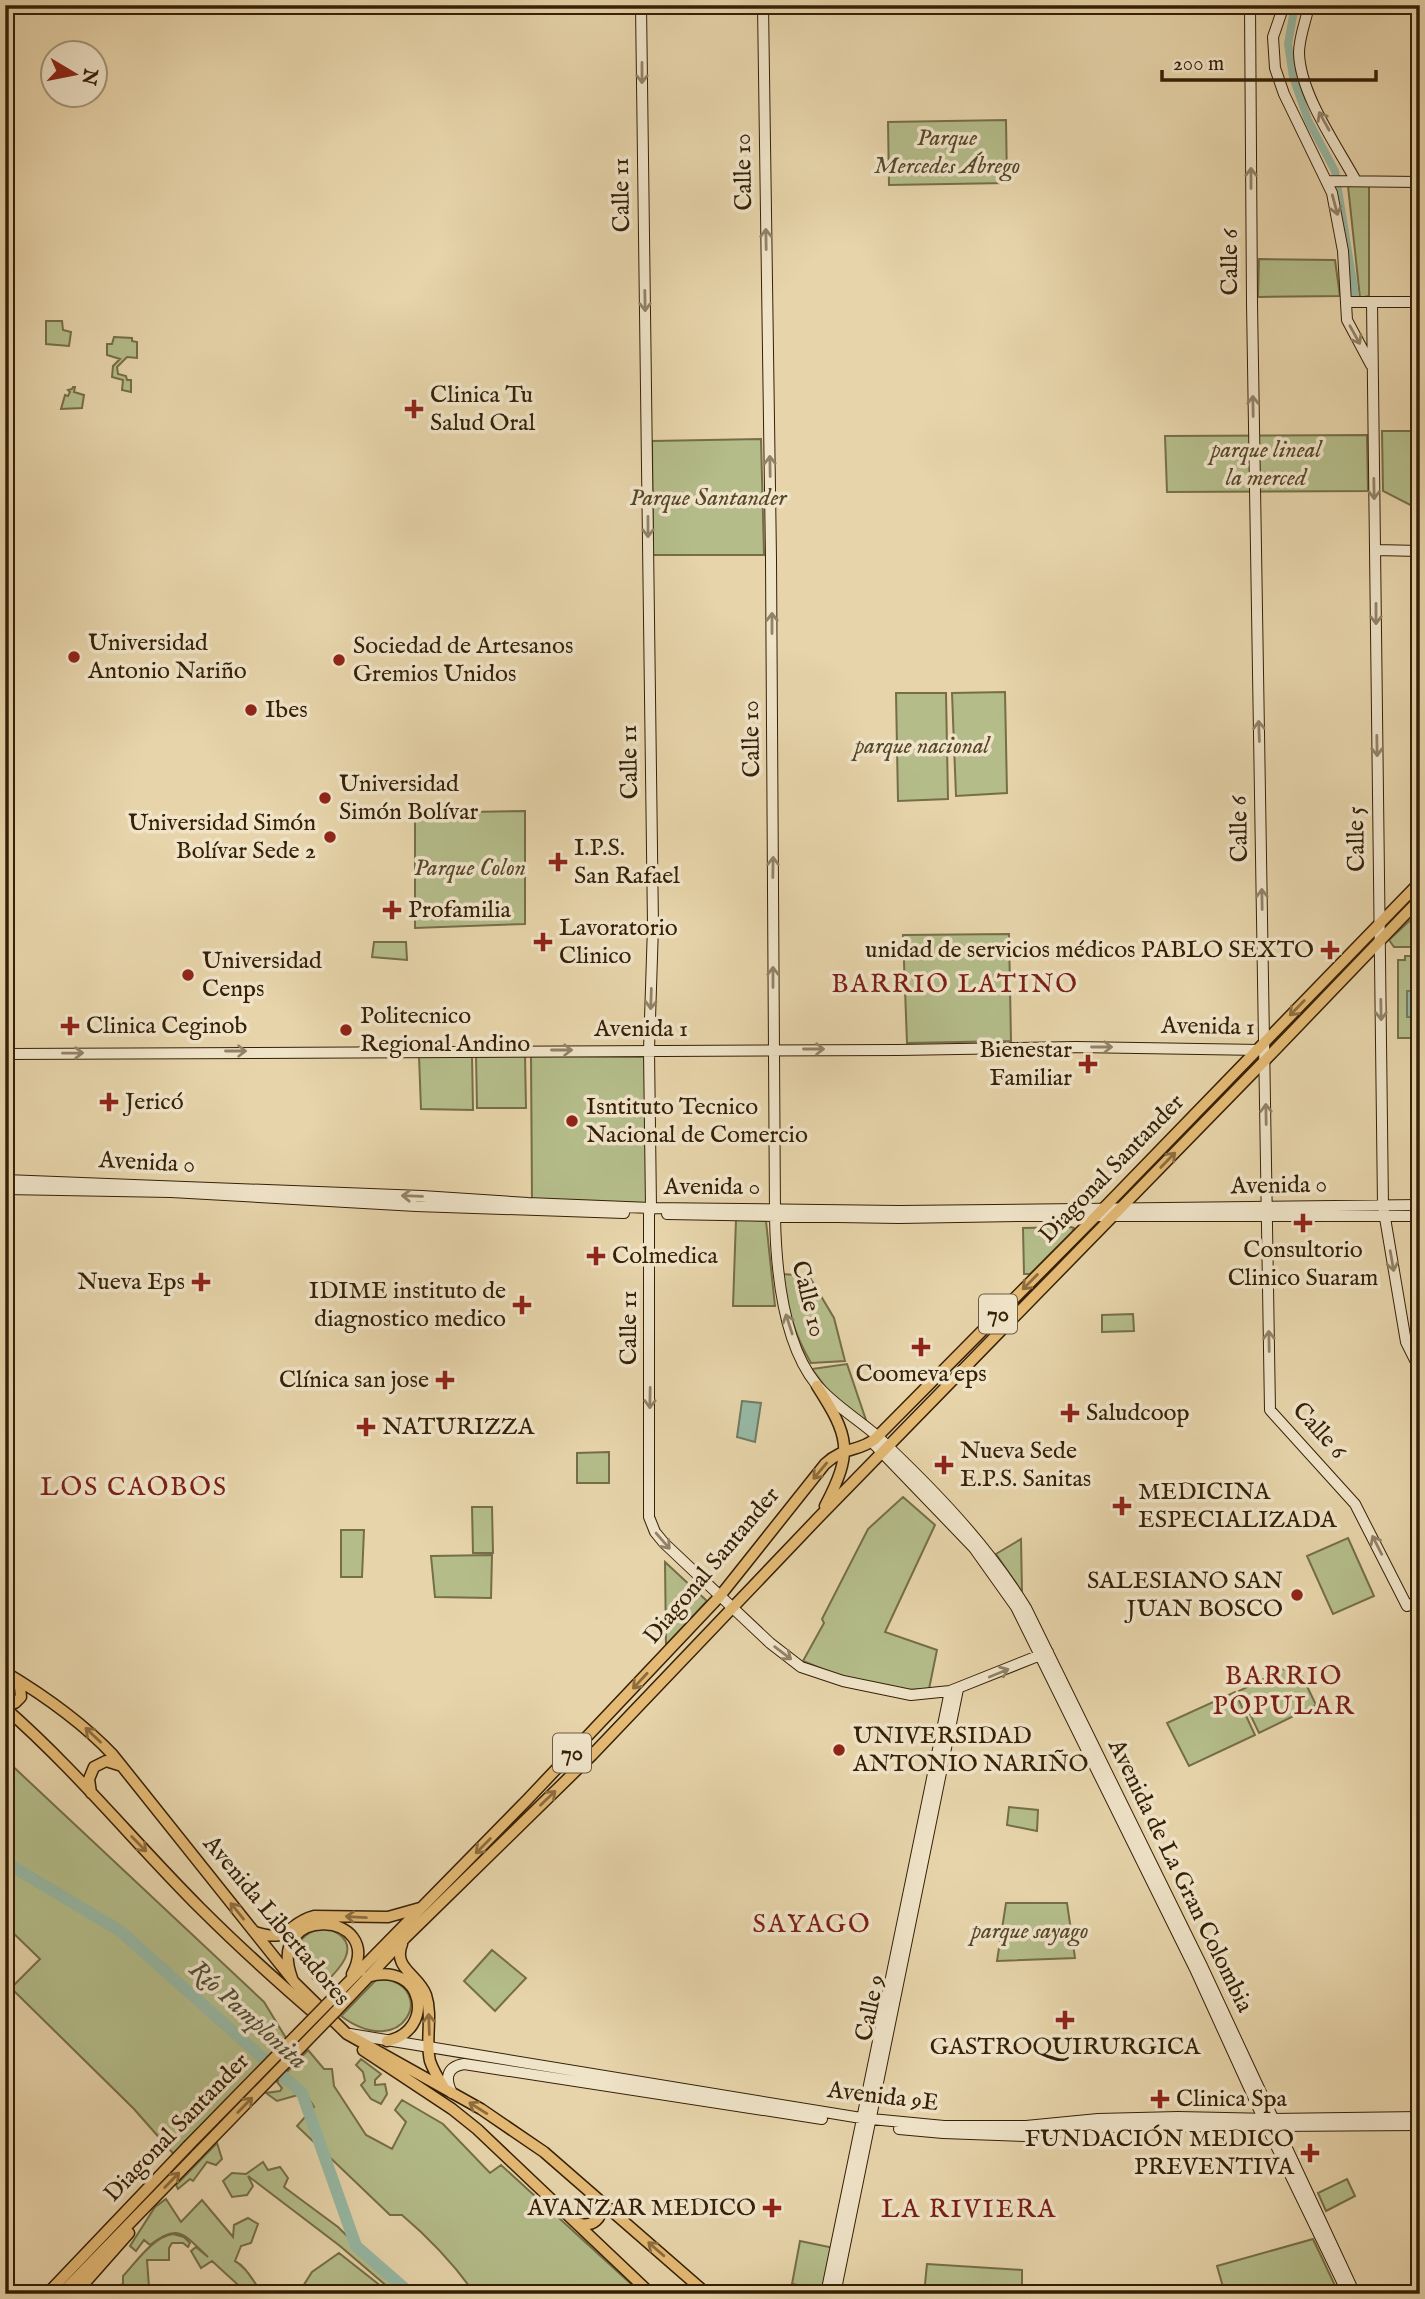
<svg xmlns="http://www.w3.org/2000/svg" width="1425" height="2299" viewBox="0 0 1425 2299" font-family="'IM FELL English',serif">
<rect width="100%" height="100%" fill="#e7d4aa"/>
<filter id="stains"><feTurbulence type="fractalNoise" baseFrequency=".00286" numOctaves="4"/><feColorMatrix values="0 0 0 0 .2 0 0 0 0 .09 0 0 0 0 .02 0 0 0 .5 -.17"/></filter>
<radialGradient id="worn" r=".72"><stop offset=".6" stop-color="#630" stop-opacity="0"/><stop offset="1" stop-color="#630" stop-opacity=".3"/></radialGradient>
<path fill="#b4bd8a" stroke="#756e48" stroke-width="2" d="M1006,120L1007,183L889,185L888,122Z
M1348,186H1369V296L1360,298Z
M1259,259L1335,260L1340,296L1258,297Z
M46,321H62L63,330L71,332L69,346L46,344Z
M114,337L132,338V341L137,342V358L127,357L117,367L118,374L126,376L127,380H131V392L122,390L123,380L112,377L113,366L120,359L107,355V344H112Z
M73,387H75L74,392L84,395L82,408L61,409L65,395L68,396L70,392L68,390L72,389Z
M1382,431H1420V510L1383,491Z
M1367,435L1368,491L1167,492L1165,436Z
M761,439L764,555H653L652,441Z
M1005,692L1007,793L956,796L952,693Z
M896,693H946L948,799L898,801Z
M525,811V924L415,928V813Z
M1420,911V947H1394L1389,940Z
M1009,934L1011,1041L907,1043L903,935Z
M374,942H406L407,960L372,957Z
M1405,956H1420V1038H1398V960H1405Z
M472,1054L473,1110L421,1109L419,1056Z
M525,1054L526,1108H477L476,1055Z
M531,1056L649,1057L648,1204L532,1201Z
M736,1219L766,1221L775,1306H733Z
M1071,1227L1074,1228L1072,1232L1030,1274H1024L1023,1228Z
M782,1274L809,1276L834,1318L845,1361L811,1363C794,1334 787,1307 782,1274Z
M1133,1314L1134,1331L1102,1332V1315Z
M847,1364L868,1426L835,1400L812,1369Z
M609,1452V1483H577V1453Z
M903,1497L935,1525L885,1632L937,1650L929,1689L907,1690L861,1685L803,1661L824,1623L822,1619L868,1529Z
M472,1507H492L493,1553H473Z
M341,1530H364L362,1577H341Z
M1348,1538L1374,1596L1333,1614L1307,1556Z
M1021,1539L1022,1592L996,1554Z
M492,1555L491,1598L435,1597L431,1556Z
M665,1562L707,1601L666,1645Z
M1296,1663L1316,1705L1259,1733L1239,1691Z
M1235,1692L1255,1735L1189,1766L1167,1723Z
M5,1759L264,2002L286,2038L178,2159L134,2109L11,1988L40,1959L5,1925Z
M1009,1807L1038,1810L1037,1831L1007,1825Z
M1006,1903H1067L1075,1958L997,1961Z
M327,1928C367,1943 339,1970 321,1987C308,1975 284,1945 311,1932C315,1929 323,1929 327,1928Z
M492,1950L526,1978L495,2011L464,1981Z
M384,1979C437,1987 405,2063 341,2016L376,1980Z
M308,2050L324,2069H332L334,2086L366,2135L392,2149L406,2122L395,2110L402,2100L443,2124L490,2173L501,2165L642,2294H475C454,2264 429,2238 402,2215H390L297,2126L314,2107L305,2093L277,2101L266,2093L280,2091L282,2088L277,2082Z
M361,2059L381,2074L375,2080V2085L385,2084L387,2094L381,2104L371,2099L361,2085L365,2081L363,2072L356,2065Z
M217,2143L222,2159L216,2165L207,2162L193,2181L190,2179L178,2189L176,2185Z
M263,2162L268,2170L280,2167L288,2178L284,2187L338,2227L406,2294H396L340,2246L248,2176L253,2186L247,2195L232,2197L223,2181L232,2173L246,2174Z
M1347,2179L1355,2196L1326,2211L1318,2193Z
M166,2199L181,2222L202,2200L233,2237L234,2225L248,2218L258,2224L251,2243L241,2246L235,2261C248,2268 253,2283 264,2294H248L212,2261L201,2268L191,2251L196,2247L208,2257C184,2235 179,2222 150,2245L144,2240L136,2251L130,2246L155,2207Z
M173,2234L184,2237L190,2243L188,2247L183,2243H172L169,2248V2260H147L149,2287L130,2289V2294H107L106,2291L123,2284V2276C137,2261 153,2237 173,2234Z
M1313,2239L1339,2294H1225L1217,2266Z
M800,2241L834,2248L826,2290L792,2284Z
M339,2253L391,2294H298L312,2272Z
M927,2264L1022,2270V2294H924Z"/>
<path fill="#97b9a5" stroke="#707c65" stroke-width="2" d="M1407,991H1420V1017H1407Z
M742,1401L761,1403L755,1442L737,1437Z"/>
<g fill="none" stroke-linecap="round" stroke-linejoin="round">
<path stroke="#97b9a5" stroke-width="8" d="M1295,5L1288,44L1293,77L1308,120L1335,171L1355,295"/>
<path stroke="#97b9a5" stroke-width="12" d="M5,1862L120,1931L302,2093L356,2246L411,2294"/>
<defs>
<path id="secondary" d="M641,5L653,926L649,1050L651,1208L649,1214V1517L655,1532L664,1543L770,1643L801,1667L843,1681L911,1695L950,1691L1048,1652
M763,5L771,559L775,1217C776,1268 783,1343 816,1384C832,1404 858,1419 877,1436C932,1488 986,1543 1026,1608L1202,1966L1355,2294
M1250,5L1252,303L1270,1410L1355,1504L1407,1606L1420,1600
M1284,5L1273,37L1275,68L1284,94L1332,193L1343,251L1347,320L1371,365
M1309,5C1306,21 1299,37 1299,53C1300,94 1337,146 1356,181
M1327,181L1420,182
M1347,302H1420
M1372,302L1383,1206L1406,1342L1420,1370
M1376,550L1420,551
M5,1054L898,1050L1076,1047L1261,1050
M5,1180L422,1196L528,1203L651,1208L899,1211L1420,1205
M5,1189L171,1192L416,1206L624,1213
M667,1214L899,1218L1019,1216H1420
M872,1442L974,1548L1016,1607L1195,1969L1267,2127L1348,2294
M350,2034L861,2118L944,2126H1026L1098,2119L1178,2117L1272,2119L1420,2117
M452,2093C445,2079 446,2067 464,2064L822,2119
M899,2129L943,2133L1026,2136L1099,2127L1420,2125
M703,2290L726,2294
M826,2294L950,1691
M835,2294L958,1689"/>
<path id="primary" d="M817,1386C849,1436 854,1451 825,1506
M5,1672C45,1696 82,1722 113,1755L295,1983L347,2034L481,2109L544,2152L707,2294
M5,1703H15L21,1697L20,1687L16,1681
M5,1708C75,1769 134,1842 200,1908C239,1947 280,1984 322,2020
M91,1793L89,1779L94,1767L106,1761L122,1766
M255,1932C291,1944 286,1923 314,1916L388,1917L420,1908
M402,1944C392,1968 419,1975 426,1995C433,2016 425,2040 430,2061C433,2070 438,2078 443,2086
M367,1977C425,1960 436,2031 387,2041
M292,1978C264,1903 386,1911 352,1974
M326,2005L527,1800L720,1596L825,1464C844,1446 859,1452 875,1439L1096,1216L1420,882
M335,2012L405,1938L592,1755L819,1517L1276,1049L1420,899
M363,2050L452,2109L477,2129L651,2294
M577,2223C593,2228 603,2219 602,2202
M47,2294L188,2146
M61,2294L197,2154
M75,2294L129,2233"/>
</defs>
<use href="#secondary" stroke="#362006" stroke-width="12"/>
<use href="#primary" stroke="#362006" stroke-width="13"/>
<use href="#secondary" stroke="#efe3c8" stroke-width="10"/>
<use href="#primary" stroke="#e4ba75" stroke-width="10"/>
<defs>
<path id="primary-bridge" d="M188,2146L326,2005
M197,2154L335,2012"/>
</defs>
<use href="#primary-bridge" stroke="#362006" stroke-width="13" stroke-linecap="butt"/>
<use href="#primary-bridge" stroke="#e4ba75" stroke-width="10"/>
</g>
<defs><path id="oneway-shaft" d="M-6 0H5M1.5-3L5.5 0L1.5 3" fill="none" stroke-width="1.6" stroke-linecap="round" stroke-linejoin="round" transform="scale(1.75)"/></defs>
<g stroke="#928267">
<use href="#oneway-shaft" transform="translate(642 73) rotate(90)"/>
<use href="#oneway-shaft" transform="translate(1324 121) rotate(-119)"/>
<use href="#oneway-shaft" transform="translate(1251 178) rotate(-90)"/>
<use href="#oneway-shaft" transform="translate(1335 205) rotate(75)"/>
<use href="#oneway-shaft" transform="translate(766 239) rotate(-91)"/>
<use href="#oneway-shaft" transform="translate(645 301) rotate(89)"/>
<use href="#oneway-shaft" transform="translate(1355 335) rotate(61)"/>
<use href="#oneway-shaft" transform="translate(1253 406) rotate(-91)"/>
<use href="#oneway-shaft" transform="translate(770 466) rotate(-91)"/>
<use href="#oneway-shaft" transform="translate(1374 489) rotate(89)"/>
<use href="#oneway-shaft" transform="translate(648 527) rotate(90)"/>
<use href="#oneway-shaft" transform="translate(1376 614) rotate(90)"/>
<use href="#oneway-shaft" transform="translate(772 623) rotate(-90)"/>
<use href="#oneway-shaft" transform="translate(1259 731) rotate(-92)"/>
<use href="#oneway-shaft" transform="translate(1377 746) rotate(89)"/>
<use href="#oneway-shaft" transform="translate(773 867) rotate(-89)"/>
<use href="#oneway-shaft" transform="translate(1262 899) rotate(-91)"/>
<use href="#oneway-shaft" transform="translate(773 977) rotate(-90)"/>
<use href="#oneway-shaft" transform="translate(651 999) rotate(92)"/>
<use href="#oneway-shaft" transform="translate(1381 1010) rotate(89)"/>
<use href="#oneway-shaft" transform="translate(1102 1047)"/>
<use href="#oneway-shaft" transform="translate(814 1049)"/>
<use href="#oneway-shaft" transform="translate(562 1050)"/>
<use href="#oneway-shaft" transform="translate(236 1051)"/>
<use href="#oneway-shaft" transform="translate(73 1053) rotate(-1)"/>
<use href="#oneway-shaft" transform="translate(1266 1114) rotate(-91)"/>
<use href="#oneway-shaft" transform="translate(412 1196) rotate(-178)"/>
<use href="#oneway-shaft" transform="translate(1392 1261) rotate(80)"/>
<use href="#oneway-shaft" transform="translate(789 1324) rotate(-108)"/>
<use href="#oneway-shaft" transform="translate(1269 1341) rotate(-91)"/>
<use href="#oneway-shaft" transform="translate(650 1398) rotate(91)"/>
<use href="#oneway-shaft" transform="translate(663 1541) rotate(49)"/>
<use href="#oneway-shaft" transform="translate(1377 1545) rotate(-117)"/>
<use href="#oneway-shaft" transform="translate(783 1653) rotate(37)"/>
<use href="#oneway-shaft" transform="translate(999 1673) rotate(-22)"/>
</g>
<g stroke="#8d6d3e">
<use href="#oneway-shaft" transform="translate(1297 1008) rotate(134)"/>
<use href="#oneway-shaft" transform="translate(1168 1160) rotate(-46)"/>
<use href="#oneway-shaft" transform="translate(1030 1282) rotate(135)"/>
<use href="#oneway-shaft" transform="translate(820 1471) rotate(130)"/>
<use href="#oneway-shaft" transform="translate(640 1681) rotate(133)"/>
<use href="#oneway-shaft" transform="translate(93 1735) rotate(-137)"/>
<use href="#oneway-shaft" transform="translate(548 1798) rotate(-44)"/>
<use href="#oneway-shaft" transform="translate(139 1844) rotate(46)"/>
<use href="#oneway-shaft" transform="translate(483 1846) rotate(135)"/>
<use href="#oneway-shaft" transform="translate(237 1911) rotate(-129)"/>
<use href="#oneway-shaft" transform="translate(356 1917) rotate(-177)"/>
<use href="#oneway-shaft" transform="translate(429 2024) rotate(-92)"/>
<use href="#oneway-shaft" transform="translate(245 2105) rotate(-46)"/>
<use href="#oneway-shaft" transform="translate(478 2108) rotate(-148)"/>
<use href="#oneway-shaft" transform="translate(172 2180) rotate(-46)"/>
<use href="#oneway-shaft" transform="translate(656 2249) rotate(-139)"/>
</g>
<g fill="#8f2418" stroke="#efe3c8" stroke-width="2.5">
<path d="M410.5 398.5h7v7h7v7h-7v7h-7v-7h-7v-7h7z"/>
<circle cx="74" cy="657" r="7"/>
<circle cx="339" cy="660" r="7"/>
<circle cx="251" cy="710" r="7"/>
<circle cx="325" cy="798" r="7"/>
<circle cx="330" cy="837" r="7"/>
<path d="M554.5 851.5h7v7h7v7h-7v7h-7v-7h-7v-7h7z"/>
<path d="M388.5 899.5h7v7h7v7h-7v7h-7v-7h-7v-7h7z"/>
<path d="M539.5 931.5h7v7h7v7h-7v7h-7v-7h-7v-7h7z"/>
<path d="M1326.5 939.5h7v7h7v7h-7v7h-7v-7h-7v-7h7z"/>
<circle cx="188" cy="975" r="7"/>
<path d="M66.5 1015.5h7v7h7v7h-7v7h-7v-7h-7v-7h7z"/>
<circle cx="346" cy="1030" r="7"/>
<path d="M1084.5 1053.5h7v7h7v7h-7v7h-7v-7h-7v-7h7z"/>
<path d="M105.5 1091.5h7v7h7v7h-7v7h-7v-7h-7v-7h7z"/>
<circle cx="572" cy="1121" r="7"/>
<path d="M1299.5 1212.5h7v7h7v7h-7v7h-7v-7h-7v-7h7z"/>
<path d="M592.5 1245.5h7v7h7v7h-7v7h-7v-7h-7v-7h7z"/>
<path d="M197.5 1271.5h7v7h7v7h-7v7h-7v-7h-7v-7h7z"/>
<path d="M518.5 1294.5h7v7h7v7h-7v7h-7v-7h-7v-7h7z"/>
<path d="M917.5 1336.5h7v7h7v7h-7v7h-7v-7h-7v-7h7z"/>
<path d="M441.5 1369.5h7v7h7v7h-7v7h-7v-7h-7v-7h7z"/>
<path d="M1066.5 1402.5h7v7h7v7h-7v7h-7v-7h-7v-7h7z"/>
<path d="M362.5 1416.5h7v7h7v7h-7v7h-7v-7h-7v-7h7z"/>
<path d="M940.5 1454.5h7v7h7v7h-7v7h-7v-7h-7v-7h7z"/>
<path d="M1118.5 1495.5h7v7h7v7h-7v7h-7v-7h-7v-7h7z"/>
<circle cx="1297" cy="1595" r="7"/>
<circle cx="839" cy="1750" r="7"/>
<path d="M1061.5 2009.5h7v7h7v7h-7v7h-7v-7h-7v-7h7z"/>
<path d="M1156.5 2088.5h7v7h7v7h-7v7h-7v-7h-7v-7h7z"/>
<path d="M1306.5 2142.5h7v7h7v7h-7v7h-7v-7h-7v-7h7z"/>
<path d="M768.5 2197.5h7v7h7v7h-7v7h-7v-7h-7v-7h7z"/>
</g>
<g text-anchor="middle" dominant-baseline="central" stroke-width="7" stroke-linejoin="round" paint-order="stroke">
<g fill="#efe3c8" stroke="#6e5a40" stroke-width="2">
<rect x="979" y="1294.5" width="38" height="39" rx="5"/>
<rect x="553" y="1733.5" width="38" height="39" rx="5"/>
</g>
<g font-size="23" font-weight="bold" fill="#362006">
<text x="998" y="1314">70</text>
<text x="572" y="1753">70</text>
</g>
<g font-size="24" font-style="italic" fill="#564727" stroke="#efe3c8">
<text x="947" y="138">Parque<tspan x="947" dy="28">Mercedes Ábrego</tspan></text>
<text x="1266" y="450">parque lineal<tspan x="1266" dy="28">la merced</tspan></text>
<text x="708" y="498">Parque Santander</text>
<text x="922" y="746">parque nacional</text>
<text x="470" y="868">Parque Colon</text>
<text x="1030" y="1931">parque sayago</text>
</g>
<g font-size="24" fill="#362006" stroke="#efe3c8">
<text transform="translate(744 172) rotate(-91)">Calle 10</text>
<text transform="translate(622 195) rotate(-91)">Calle 11</text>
<text transform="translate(1230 262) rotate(-90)">Calle 6</text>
<text transform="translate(752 739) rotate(-91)">Calle 10</text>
<text transform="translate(630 762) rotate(-91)">Calle 11</text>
<text transform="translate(1240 829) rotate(-91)">Calle 6</text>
<text transform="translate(1357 839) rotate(-91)">Calle 5</text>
<text transform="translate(1208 1027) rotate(1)">Avenida 1</text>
<text x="641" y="1029">Avenida 1</text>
<text transform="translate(147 1163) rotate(3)">Avenida 0</text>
<text transform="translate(1112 1169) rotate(-46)">Diagonal Santander</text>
<text transform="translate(1279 1186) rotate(-1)">Avenida 0</text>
<text x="712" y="1187">Avenida 0</text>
<text transform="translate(808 1299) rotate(76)">Calle 10</text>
<text transform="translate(629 1328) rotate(-90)">Calle 11</text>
<text transform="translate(1319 1431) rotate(48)">Calle 6</text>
<text transform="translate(712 1566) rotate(-50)">Diagonal Santander</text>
<text transform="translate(1180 1876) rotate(64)">Avenida de La Gran Colombia</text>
<text transform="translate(276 1921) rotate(50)">Avenida Libertadores</text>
<text transform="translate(871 2008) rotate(-78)">Calle 9</text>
<text transform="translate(883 2097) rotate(7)">Avenida 9E</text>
<text transform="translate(177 2128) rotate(-46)">Diagonal Santander</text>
</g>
<g font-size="24" fill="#362006" stroke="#efe3c8" text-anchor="start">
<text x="430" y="395">Clinica Tu<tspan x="430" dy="28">Salud Oral</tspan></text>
<text x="88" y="643">Universidad<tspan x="88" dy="28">Antonio Nariño</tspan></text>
<text x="353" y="646">Sociedad de Artesanos<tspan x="353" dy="28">Gremios Unidos</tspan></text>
<text x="265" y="710">Ibes</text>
<text x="339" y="784">Universidad<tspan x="339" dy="28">Simón Bolívar</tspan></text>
<text x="316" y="823" text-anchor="end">Universidad Simón<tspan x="316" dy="28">Bolívar Sede 2</tspan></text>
<text x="574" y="848">I.P.S.<tspan x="574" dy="28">San Rafael</tspan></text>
<text x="408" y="910">Profamilia</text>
<text x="559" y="928">Lavoratorio<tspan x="559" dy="28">Clinico</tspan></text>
<text x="1314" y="950" text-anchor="end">unidad de servicios médicos PABLO SEXTO</text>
<text x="202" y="961">Universidad<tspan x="202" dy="28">Cenps</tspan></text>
<text x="360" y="1016">Politecnico<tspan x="360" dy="28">Regional Andino</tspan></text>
<text x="86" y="1026">Clinica Ceginob</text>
<text x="1072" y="1050" text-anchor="end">Bienestar<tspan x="1072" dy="28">Familiar</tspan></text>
<text x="125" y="1102">Jericó</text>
<text x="586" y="1107">Isntituto Tecnico<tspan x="586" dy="28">Nacional de Comercio</tspan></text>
<text x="1303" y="1250" text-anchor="middle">Consultorio<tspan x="1303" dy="28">Clinico Suaram</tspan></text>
<text x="612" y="1256">Colmedica</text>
<text x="185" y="1282" text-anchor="end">Nueva Eps</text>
<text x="506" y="1291" text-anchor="end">IDIME instituto de<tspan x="506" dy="28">diagnostico medico</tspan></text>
<text x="921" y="1374" text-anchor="middle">Coomeva eps</text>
<text x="429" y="1380" text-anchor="end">Clínica san jose</text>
<text x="1086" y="1413">Saludcoop</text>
<text x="382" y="1427">NATURIZZA</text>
<text x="960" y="1451">Nueva Sede<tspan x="960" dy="28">E.P.S. Sanitas</tspan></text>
<text x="1138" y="1492">MEDICINA<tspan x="1138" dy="28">ESPECIALIZADA</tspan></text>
<text x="1283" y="1581" text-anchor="end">SALESIANO SAN<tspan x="1283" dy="28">JUAN BOSCO</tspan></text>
<text x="853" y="1736">UNIVERSIDAD<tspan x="853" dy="28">ANTONIO NARIÑO</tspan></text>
<text x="1065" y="2047" text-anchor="middle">GASTROQUIRURGICA</text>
<text x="1176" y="2099">Clinica Spa</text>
<text x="1294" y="2139" text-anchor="end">FUNDACIÓN MEDICO<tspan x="1294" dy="28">PREVENTIVA</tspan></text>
<text x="756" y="2208" text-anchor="end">AVANZAR MEDICO</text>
</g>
<g font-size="26" letter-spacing="2" fill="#7a1f14" stroke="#efe3c8">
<text x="955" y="984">BARRIO LATINO</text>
<text x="134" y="1487">LOS CAOBOS</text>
<text x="1284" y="1676">BARRIO<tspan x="1284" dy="30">POPULAR</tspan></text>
<text x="812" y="1924">SAYAGO</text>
<text x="969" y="2209">LA RIVIERA</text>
</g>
<g font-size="26" font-style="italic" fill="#534e36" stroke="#efe3c8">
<text transform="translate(248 2015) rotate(42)">Río Pamplonita</text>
</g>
</g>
<rect width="1425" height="2299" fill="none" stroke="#e7d4aa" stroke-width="28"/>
<rect x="7" y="7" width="1411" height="2285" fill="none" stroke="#362006" stroke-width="3.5"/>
<rect x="14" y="14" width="1397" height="2271" fill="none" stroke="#362006" stroke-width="2"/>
<g transform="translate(74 74) rotate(100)"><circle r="33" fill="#efe3c8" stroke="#a5957a" stroke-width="2"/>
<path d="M0-5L12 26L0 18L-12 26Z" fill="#8f2418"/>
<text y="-10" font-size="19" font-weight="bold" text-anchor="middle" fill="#362006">N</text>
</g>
<path d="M1162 70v10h214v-10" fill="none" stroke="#362006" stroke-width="3.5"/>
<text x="1173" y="70" font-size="21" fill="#362006" stroke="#efe3c8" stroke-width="5" paint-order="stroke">200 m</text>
<rect width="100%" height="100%" filter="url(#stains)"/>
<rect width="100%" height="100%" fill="url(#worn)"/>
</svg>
